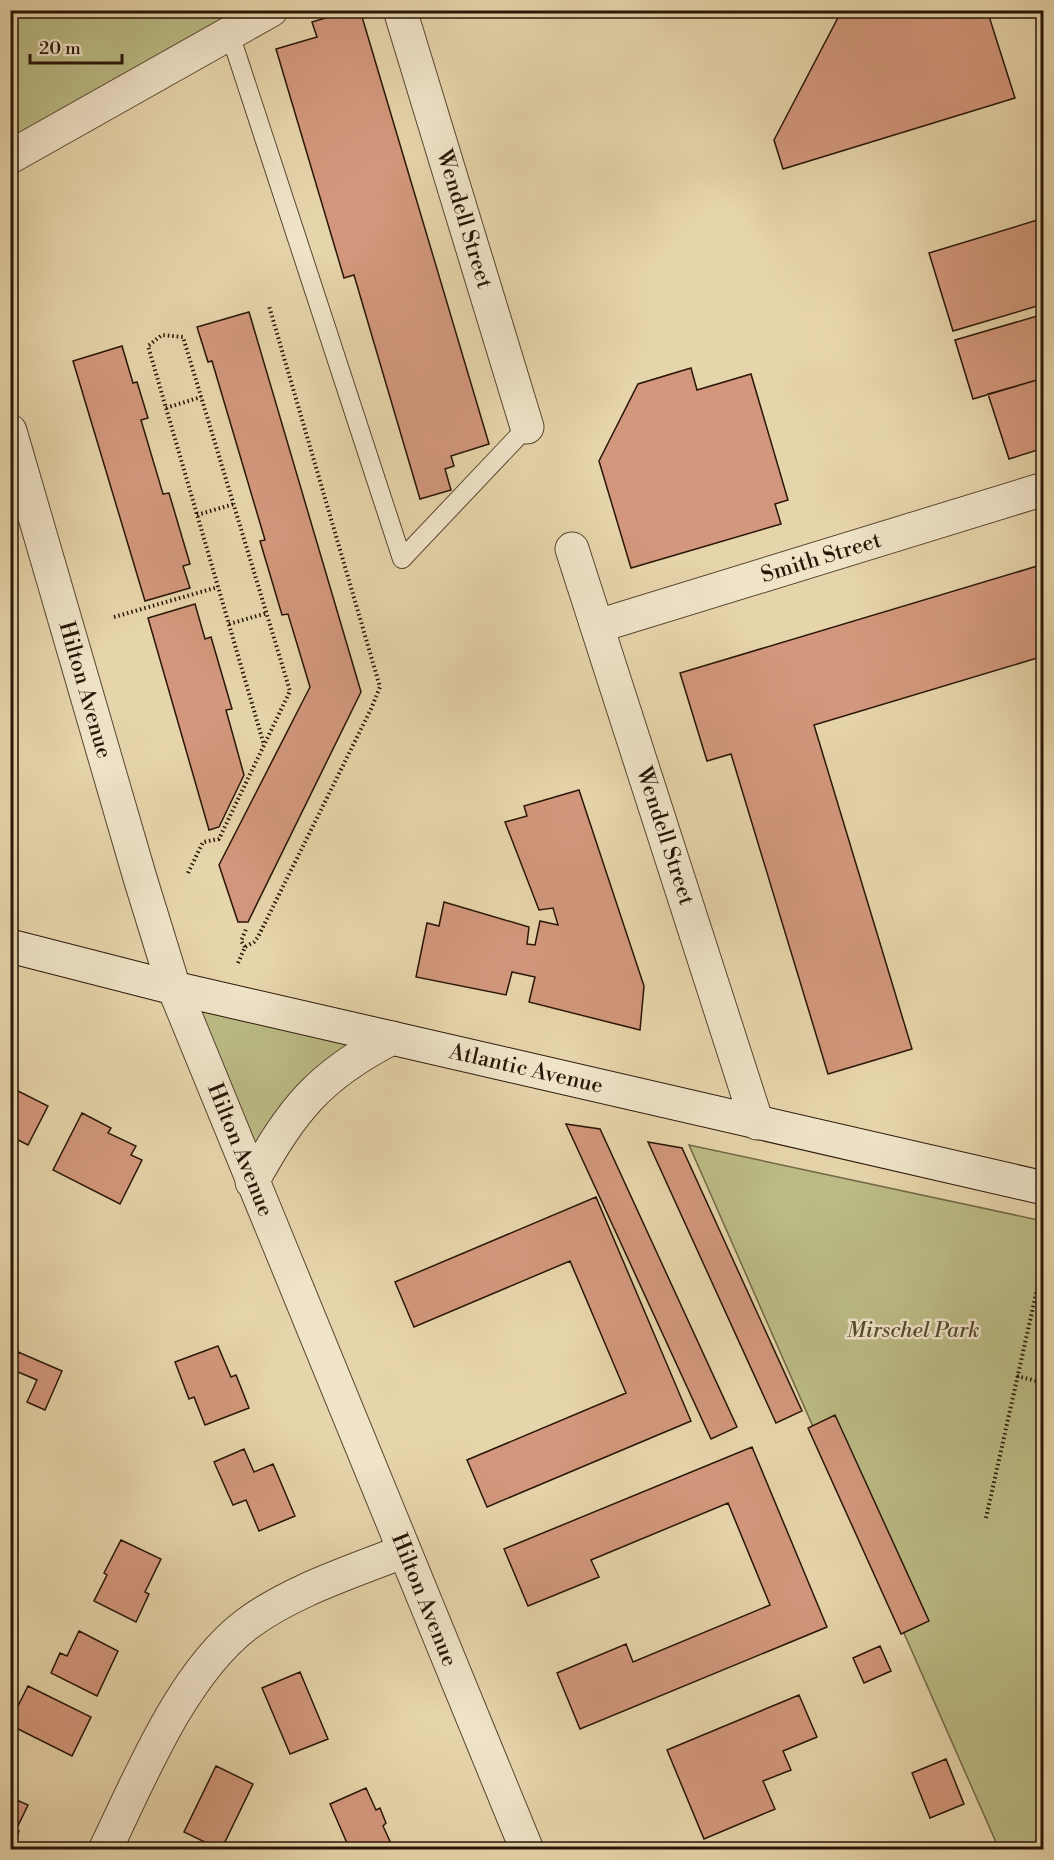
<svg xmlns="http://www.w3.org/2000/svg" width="1054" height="1860" viewBox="0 0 1054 1860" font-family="'Libre Bodoni',serif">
<rect width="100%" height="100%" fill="#e6d4aa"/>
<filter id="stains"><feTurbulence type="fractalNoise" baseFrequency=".00333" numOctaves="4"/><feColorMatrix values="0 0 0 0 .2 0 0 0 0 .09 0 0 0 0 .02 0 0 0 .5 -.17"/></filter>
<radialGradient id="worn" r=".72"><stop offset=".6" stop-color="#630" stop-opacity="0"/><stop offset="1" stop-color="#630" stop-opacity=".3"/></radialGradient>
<path fill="#bbbb85" stroke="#726846" stroke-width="1.5" d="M11,11H275L11,158Z
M196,1007L359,1045L251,1155Z
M689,1145L1043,1221V1849H999Z"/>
<path fill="#d2977c" stroke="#291607" stroke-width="1.5" d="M352,10H360L489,444L451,456L454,466L445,469L451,490L420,499L354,275L344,278L276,49L317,37L312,22Z
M842,10H987L1015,98L783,169L774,140Z
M1044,218V304L953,331L929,253Z
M249,312L361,692L248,922H238L219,865L310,687L288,614L282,615L260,541L265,540L212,361L208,362L197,327Z
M1044,314V378L973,399L955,340Z
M122,346L133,383L137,382L148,418L141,420L163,494L169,493L190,564L183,566L190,588L145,601L73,361Z
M691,368L697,390L751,374L788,500L775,504L781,524L631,568L599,461L638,384Z
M1044,378V448L1009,459L988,394Z
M1044,564V656L814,725L912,1049L828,1074L731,754L707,761L680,673Z
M195,604L205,639L211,637L232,709L226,710L244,775L219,827L209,830L148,618Z
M579,790L644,986L640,1030L529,1002L535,977L512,972L506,995L416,977L427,923L439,926L444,902L529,927L527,944L535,945L540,921L558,925L553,908L539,910L505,822L527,816L524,806Z
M10,1087L48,1106L28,1145L10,1136Z
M82,1113L111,1128L108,1133L136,1146L131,1155L142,1160L120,1204L53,1170Z
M566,1124L600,1129L737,1427L711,1439Z
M648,1142L682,1148L802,1411L776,1423Z
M596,1197L691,1421L487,1507L467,1460L626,1393L570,1261L414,1327L395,1282Z
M218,1346L231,1377L236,1375L249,1408L205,1425L194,1397L189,1399L175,1362Z
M18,1352L62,1371L45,1410L27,1402L37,1380L11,1369Z
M835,1415L929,1621L901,1634L808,1428Z
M752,1447L827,1627L580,1729L557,1673L626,1644L633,1662L770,1605L728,1503L591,1560L599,1577L528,1606L504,1549Z
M244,1449L254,1472L273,1464L295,1516L259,1531L246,1500L233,1505L214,1462Z
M121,1540L161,1559L145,1592L149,1594L136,1622L94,1601L107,1575L104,1573Z
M79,1631L118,1651L97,1696L51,1673L60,1653L67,1656Z
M880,1646L891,1671L864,1683L853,1658Z
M300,1672L328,1739L290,1754L262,1688Z
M28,1686L91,1717L72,1756L10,1725V1722Z
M799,1695L817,1737L783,1751L791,1770L763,1781L775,1809L704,1839L667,1750Z
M946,1759L964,1804L930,1818L912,1773Z
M216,1766L253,1784L221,1850L184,1832Z
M366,1788L376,1810L380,1808L386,1823L383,1826L394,1850H350L330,1804Z
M10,1797L28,1805L16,1830L19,1831L13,1846L10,1845Z"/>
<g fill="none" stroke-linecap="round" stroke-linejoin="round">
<defs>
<path id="lane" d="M230,34L402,559L527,427"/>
<path id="street" d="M400,10L527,427
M10,157L271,10
M10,431L140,878L174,988L527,1850
M572,549L757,1123
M598,626L1044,489
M252,1182C292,1110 318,1076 392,1038
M105,1850C140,1778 182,1673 247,1624C293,1590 352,1572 404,1551"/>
<path id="secondary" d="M10,946L174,988L1044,1188"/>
</defs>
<use href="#lane" stroke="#584630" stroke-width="20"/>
<use href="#street" stroke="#584630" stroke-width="35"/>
<use href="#secondary" stroke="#291607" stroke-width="35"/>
<path stroke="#291607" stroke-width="4" stroke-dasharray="1.5 3" stroke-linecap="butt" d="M166,408L201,397
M197,515L234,504
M114,617L218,587
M229,624L267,613
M188,873L203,842L219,839L290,691L183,337L162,335L148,346L264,745
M245,947L241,941L247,927
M238,963L245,947L254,942L258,937L371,709L380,687L269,306
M1017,1376L1044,1383
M986,1518L1044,1258"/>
<use href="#lane" stroke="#efe3c8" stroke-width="18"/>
<use href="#street" stroke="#efe3c8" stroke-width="33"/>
<use href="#secondary" stroke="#efe3c8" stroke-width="33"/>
</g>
<g text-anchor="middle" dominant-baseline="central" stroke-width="5" stroke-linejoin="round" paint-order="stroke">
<g font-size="22" fill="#291607" stroke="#efe3c8">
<text transform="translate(464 219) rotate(73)">Wendell Street</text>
<text transform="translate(821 558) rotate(-17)">Smith Street</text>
<text transform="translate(85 690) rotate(74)">Hilton Avenue</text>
<text transform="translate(665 836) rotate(72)">Wendell Street</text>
<text transform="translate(526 1069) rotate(13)">Atlantic Avenue</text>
<text transform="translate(240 1150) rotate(68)">Hilton Avenue</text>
<text transform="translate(424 1600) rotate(68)">Hilton Avenue</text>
</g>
<g font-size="22" font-style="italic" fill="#55482d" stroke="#efe3c8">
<text x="913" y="1330">Mirschel Park</text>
</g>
</g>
<rect width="1054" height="1860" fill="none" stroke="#e6d4aa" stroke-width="36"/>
<rect x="12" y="12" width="1030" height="1836" fill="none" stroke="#291607" stroke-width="3"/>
<rect x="18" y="18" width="1018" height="1824" fill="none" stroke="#291607" stroke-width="1.5"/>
<path d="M30 54v9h92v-9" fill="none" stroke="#291607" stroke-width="3"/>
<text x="39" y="54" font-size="18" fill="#291607" stroke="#efe3c8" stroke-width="4.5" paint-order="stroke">20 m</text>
<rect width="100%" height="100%" filter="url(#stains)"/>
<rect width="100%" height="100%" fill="url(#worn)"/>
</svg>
